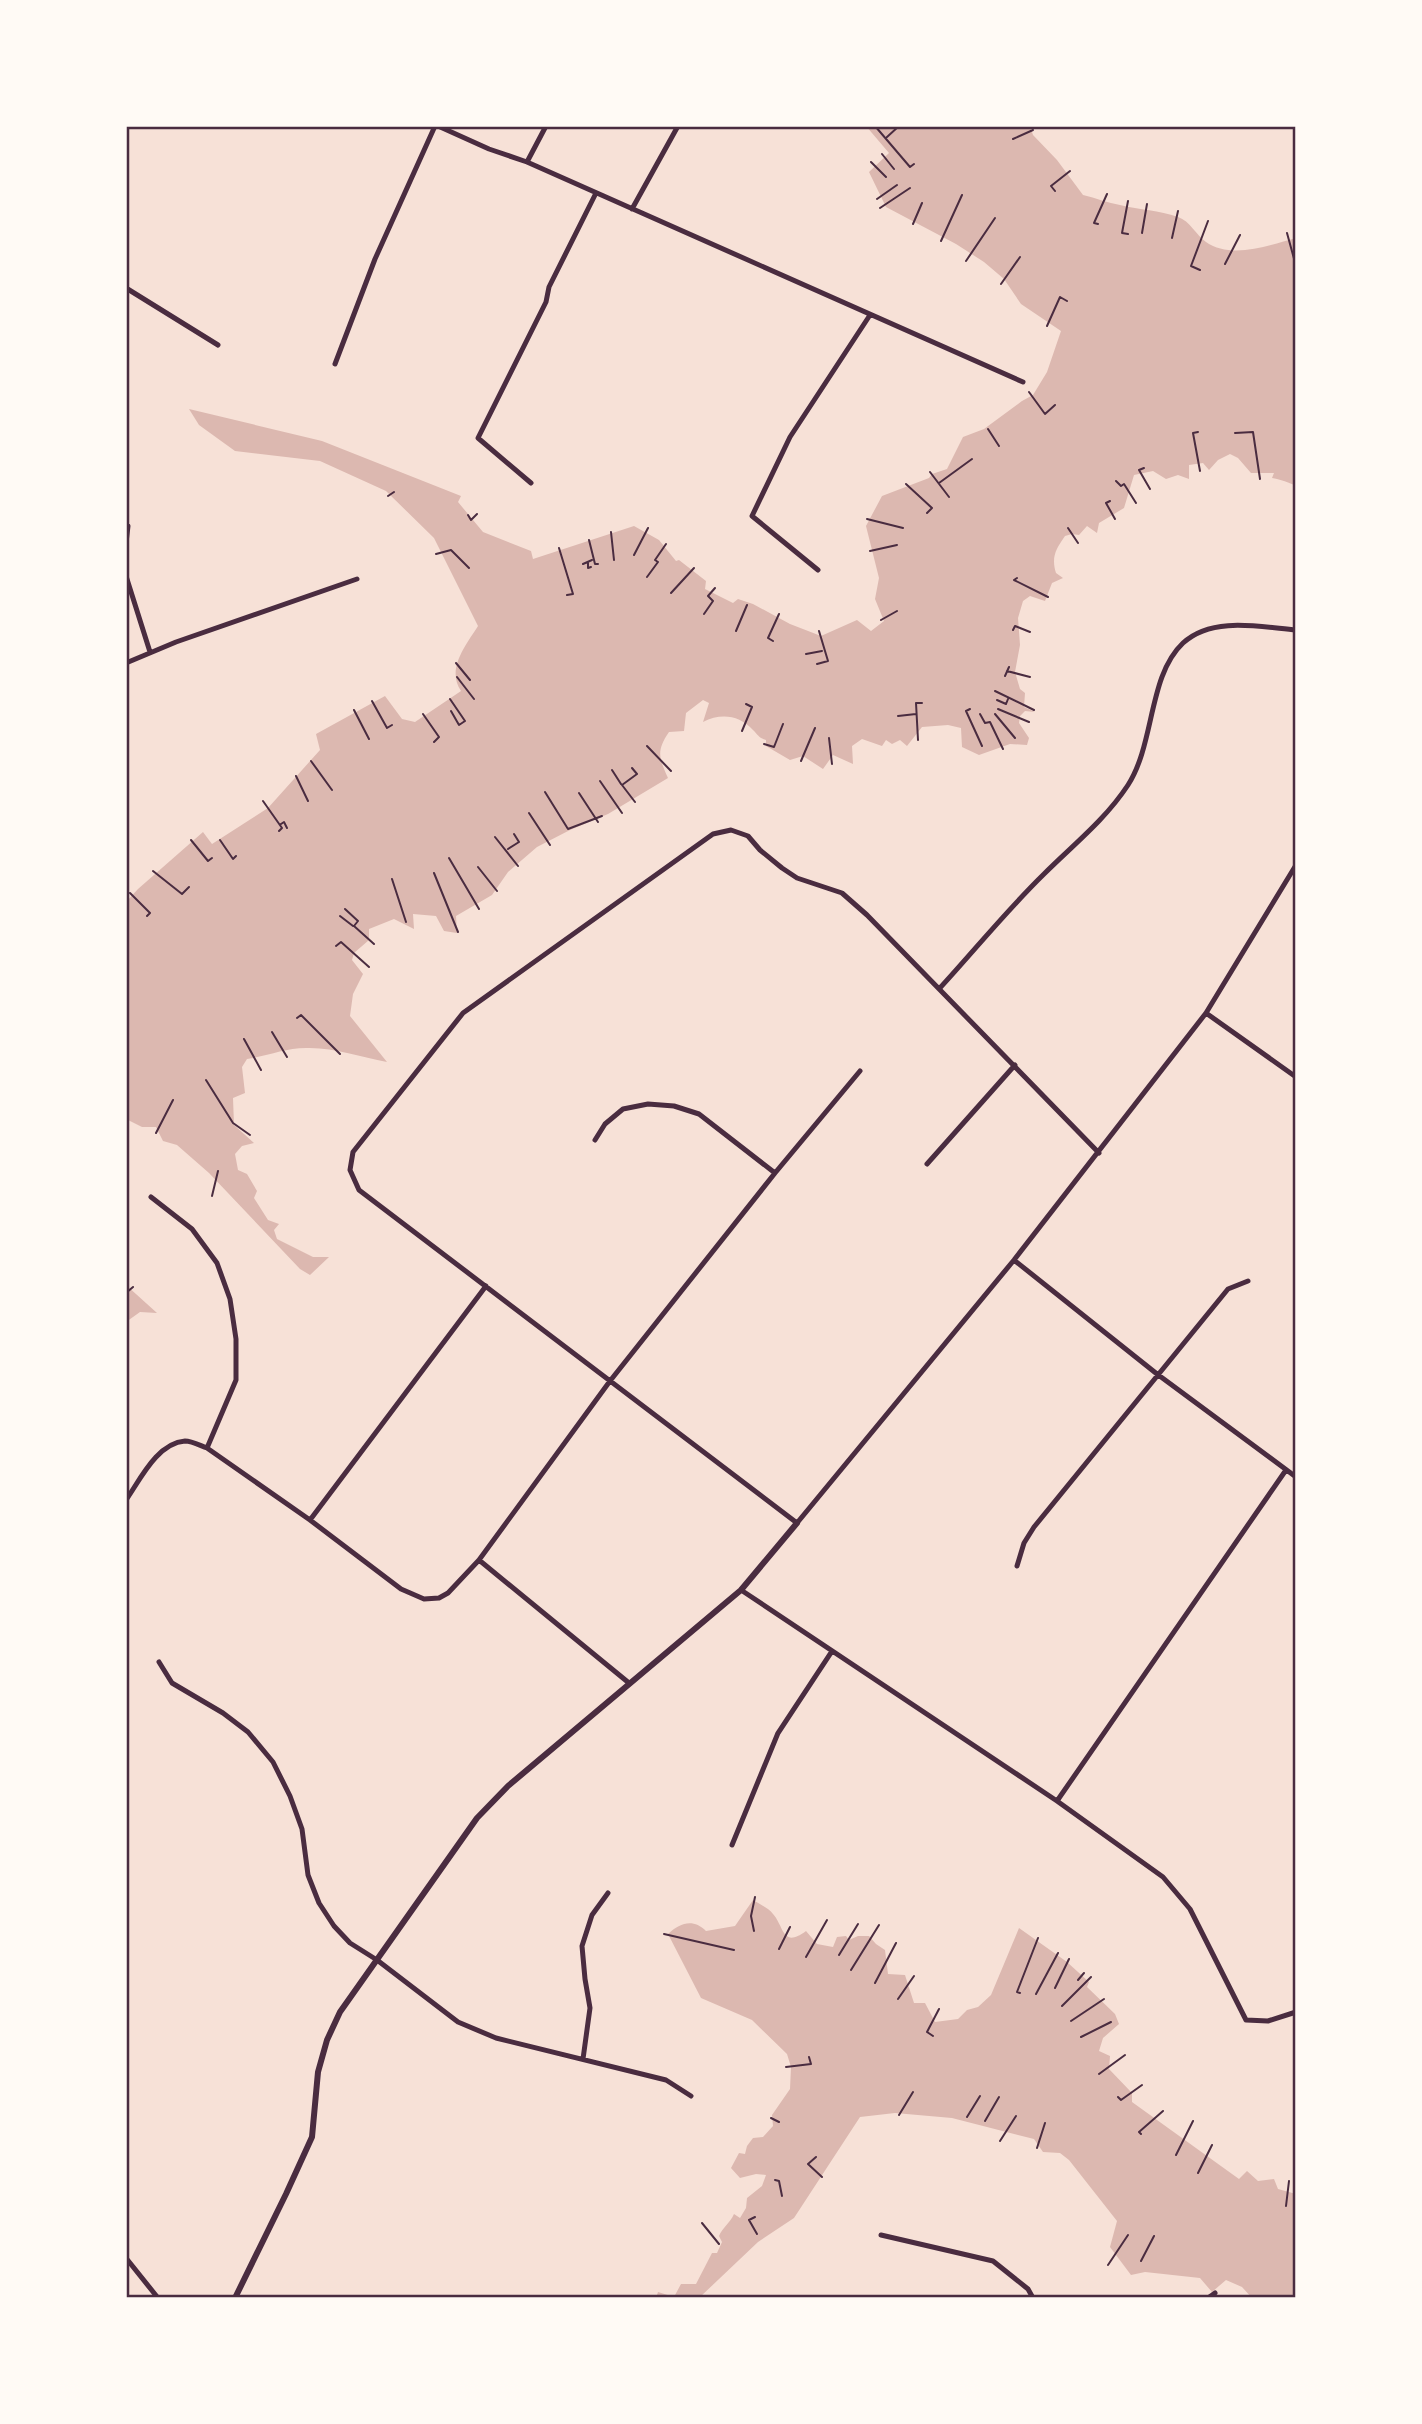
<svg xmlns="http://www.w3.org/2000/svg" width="1422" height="2424" viewBox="0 0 1422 2424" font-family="'Alegreya Sans',sans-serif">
<rect width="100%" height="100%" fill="#f7e1d7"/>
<path fill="#dcb8b0" d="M866,126H1030L1033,135L1057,160L1083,195C1096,198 1108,203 1120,205C1140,210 1159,210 1178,217C1190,221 1196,235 1206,242C1232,260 1269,245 1296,238V486C1291,483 1279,479 1272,478L1274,473H1251L1238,458L1230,454L1218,460L1209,470L1203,463L1189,465V479L1178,475L1166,479L1153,471L1134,475L1124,508L1099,523L1097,533L1087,526L1079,535L1072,534L1065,536C1056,549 1051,557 1056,573L1063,578L1052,583L1045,601L1030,596L1023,601L1018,618L1020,645L1015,672L1020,689L1025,693L1024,707L1035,712L1025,711L1020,716L1019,723L1029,738L1027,745L1010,744L979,755L962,747L961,728L948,725L922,727L907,746L900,740L892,744L886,740L882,746L862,739L852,746L853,764L833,755L823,769L803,756L790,760L766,746V740C759,738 758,735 753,730C739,715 721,713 703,722L709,703L703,700L686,713L684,731L669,732C656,751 659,758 668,778L608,814L570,830L537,847L508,872L492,895L456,916L457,933L444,931L436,916L413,914L414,929L394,919L369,929V940L354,953L352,960L363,974L353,994L350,1016L387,1062C360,1057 333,1047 306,1048C285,1048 268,1056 247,1059L242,1067L245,1093L233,1098L234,1125L254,1143L242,1146L235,1154L238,1170L247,1174L257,1191L254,1198L268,1220L279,1224L274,1230L277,1239L313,1257H329L310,1275L300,1269L209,1173L177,1145L163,1141L156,1127H142L126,1119V902L138,889L203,832L212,844L268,808L320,750L316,734L385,696L402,719L415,722L461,691C446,669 466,645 478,626L434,538L386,491L320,461L235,451L199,425L189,409L322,441L461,496L458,502L483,532L531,551L533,559L634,526L659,540L676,561L679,560L706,581L705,589L733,603L738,599L753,604L790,624L821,636L857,620L871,631L884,621L875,599L879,578L866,526L882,496L929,478L932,474L947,469L963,437L984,429L1022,401L1033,395L1047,372L1061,331L1021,304L1004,279L984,262L956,244L886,207L869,172L889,153Z
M126,1285L157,1313L140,1312L126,1322Z
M753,1900C759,1904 769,1908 773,1914C784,1926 782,1949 806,1931L817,1944L833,1947L837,1937L846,1936L849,1940L858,1936H869L876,1944L885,1950L888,1974L905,1975L914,2003H925L935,2022L958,2019L967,2010L978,2007L991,1995L1019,1928L1067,1962L1089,1982L1087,1987L1115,2014L1119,2024L1103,2038L1099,2051L1110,2056L1109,2069L1132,2093V2102L1239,2179L1247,2171L1258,2181L1274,2179L1278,2189L1296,2194V2298H1252L1242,2287L1226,2280L1212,2292L1200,2278L1145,2272L1131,2275L1110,2247L1117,2221L1069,2160L1060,2153L1043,2152L1034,2139L952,2118L895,2113L860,2117L794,2218L758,2242L699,2298H656L658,2292L674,2297L681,2284H696L712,2253H717L722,2242L719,2236C723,2227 730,2223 734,2214L740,2218L746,2208L747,2198L762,2186L766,2175L756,2174L740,2178L731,2168L739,2153L745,2154L747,2146L753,2138L763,2137L773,2126L772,2115L790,2089L791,2067L787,2054L752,2020L701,1998L668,1934C680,1923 693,1918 706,1931L735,1926Z"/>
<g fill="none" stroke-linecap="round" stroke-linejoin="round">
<path stroke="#4a2c40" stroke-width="2" d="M875,126L910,167L914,164
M887,137L899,126
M1013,139L1033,130
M882,154L894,169
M871,162L886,177
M1055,191L1051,186L1070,171
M877,199L897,185
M1128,201L1122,233L1128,234
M880,208L910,188
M913,224L922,203
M1098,224L1094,223L1107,194
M1142,233L1147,204
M1287,233L1296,266
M1172,238L1178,211
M941,241L962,195
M966,261L995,218
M1225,264L1240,235
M1200,270L1191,266L1208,221
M1001,284L1020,257
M1047,326L1060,297L1067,301
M1029,392L1045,414L1055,405
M988,429L999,446
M1198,432L1193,433L1200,471
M1235,433L1253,432L1260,479
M1144,468L1139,470L1150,489
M930,472L949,497
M1116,481L1121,486L1124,484L1136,503
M939,483L972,459
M906,484L932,508L927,513
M388,496L394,492
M1110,501L1106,503L1115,519
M468,515L471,520L477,514
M867,519L903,528
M1068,528L1078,543
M611,532L614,560
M589,540L595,564H598
M559,548L573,594L567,595
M870,551L897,545
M436,554L451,550L469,568
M634,555L648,528
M588,562V568L591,567
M583,564L592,560
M647,577L658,562L655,560L666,544
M1017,578L1014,580L1048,597
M671,593L694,568
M704,614L713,601L708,596L715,588
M881,620L897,611
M1013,630L1015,626L1030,632
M736,631L747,605
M773,641L768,638L779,614
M806,654L822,651
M456,663L470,680
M817,664L828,661L819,631
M1007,671L1030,677
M1005,676L1009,667
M457,677L474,699
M995,691L1034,710
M450,699L465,721L459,725L451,711
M997,700L1006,704L1008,699
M372,701L387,728L392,725
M970,709L966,711L982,746
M998,709L1029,722
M354,710L369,739
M423,714L439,737L434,742
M980,714L985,723L990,722L1003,749
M995,714L1015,738
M898,716L916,714
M742,731L752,707L746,704
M829,738L832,764
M918,740L916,703H922
M764,744L774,747L783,724
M647,746L671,771
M311,761L332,790
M801,761L815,728
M632,768L637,774L622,785L635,802
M612,770L621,784
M296,776L308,801
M600,781L622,813
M545,792L568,829L602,816
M579,793L598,822
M263,801L282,828L279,831
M529,813L550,845
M281,824L284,822L287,828
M495,837L518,866
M191,840L208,861L212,858
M220,840L233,859L236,856
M508,849L519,842L514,834
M449,858L479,909
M478,867L497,891
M153,871L182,894L189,887
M434,873L458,932
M392,879L406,922
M130,893L150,913L147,916
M345,909L358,921L354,926L374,944
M340,916L353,926
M336,946L341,942L369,967
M297,1018L301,1015L340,1054
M272,1032L287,1057
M244,1039L261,1070
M206,1080L233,1123L250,1135
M156,1133L173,1100
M212,1196L218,1171
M126,1293L133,1287
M754,1931L751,1916L755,1897
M664,1934L734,1950
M779,1949L790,1927
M839,1955L858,1924
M806,1957L827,1920
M851,1970L879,1925
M1078,1980L1084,1973
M875,1983L896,1943
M1055,1988L1069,1959
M1020,1993L1017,1992L1038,1938
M1036,1994L1058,1953
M898,1999L914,1976
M1062,2006L1091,1977
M1071,2021L1104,1999
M933,2036L927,2032L939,2009
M1081,2037L1111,2022
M786,2067L811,2064L809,2057
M1099,2074L1125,2055
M1118,2097L1121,2100L1142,2085
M899,2115L913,2092
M967,2117L980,2096
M771,2118L779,2122
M985,2121L999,2097
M1141,2134L1139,2132L1163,2111
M1000,2141L1016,2116
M1037,2148L1045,2123
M1176,2155L1193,2121
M816,2157L808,2164L822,2177
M1198,2173L1212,2145
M775,2180L779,2181L782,2196
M1286,2206L1289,2181
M755,2217L749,2220L757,2234
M702,2223L719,2244
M1141,2261L1154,2236
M1108,2265L1128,2235
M1251,2298L1254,2296"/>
<path stroke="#4a2c40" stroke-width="5" d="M438,126L489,149L527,162L1023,382
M527,162L546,126
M632,209L678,126
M126,288L218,345
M335,364L375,259L435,126
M531,483L478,438L546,302L549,287L596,193
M126,543L128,526
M818,570L752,516L790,437L870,315
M126,576L150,652
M126,663L176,642L357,579
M939,989C974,951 1007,910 1044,874C1073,845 1105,820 1128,785C1155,743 1148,676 1183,643C1212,616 1261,627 1296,630
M1206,1013L1296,1077
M595,1140L605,1124L623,1109L648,1104L674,1106L699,1114L775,1173
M1099,1153L867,915L842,893L797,878L782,868L760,850L748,836L731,830L713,834L463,1013L353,1152L350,1170L359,1190L797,1523L1014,1260L1206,1013L1296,865
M927,1164L1015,1065
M151,1197L192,1229L217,1263L230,1299L236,1339V1380L207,1448
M1014,1260L1157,1374L1296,1477
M126,1500C140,1480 157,1443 185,1441C192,1441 201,1446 207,1448L310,1520L401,1589L424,1599L439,1598L448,1593L479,1560L629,1683
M310,1520L486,1286
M479,1560L610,1381L775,1173L860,1071
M1017,1566L1024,1543L1034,1527L1228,1289L1248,1281
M741,1590L1057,1801L1163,1877L1190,1909L1246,2020L1268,2021L1296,2012
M159,1662L172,1683L223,1713L248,1732L273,1762L290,1796L302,1829L308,1875L319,1903L334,1926L350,1943L377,1960L458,2022L496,2038L666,2080L691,2096
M1057,1801L1286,1470
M732,1845L778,1733L832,1651
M583,2059L590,2008L585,1979L582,1946L592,1915L608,1893
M881,2235L993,2261L1028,2289L1033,2298
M126,2258L158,2298
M1208,2298L1215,2293"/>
<path stroke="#4a2c40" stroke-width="6" d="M235,2298L286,2194L312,2137L318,2072L327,2040L340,2012L477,1818L508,1786L741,1590L797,1523"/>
</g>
<rect width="1422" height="2424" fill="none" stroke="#fffaf5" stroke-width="256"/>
<rect x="128" y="128" width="1166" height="2168" fill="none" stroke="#4a2c40" stroke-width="2.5"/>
</svg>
